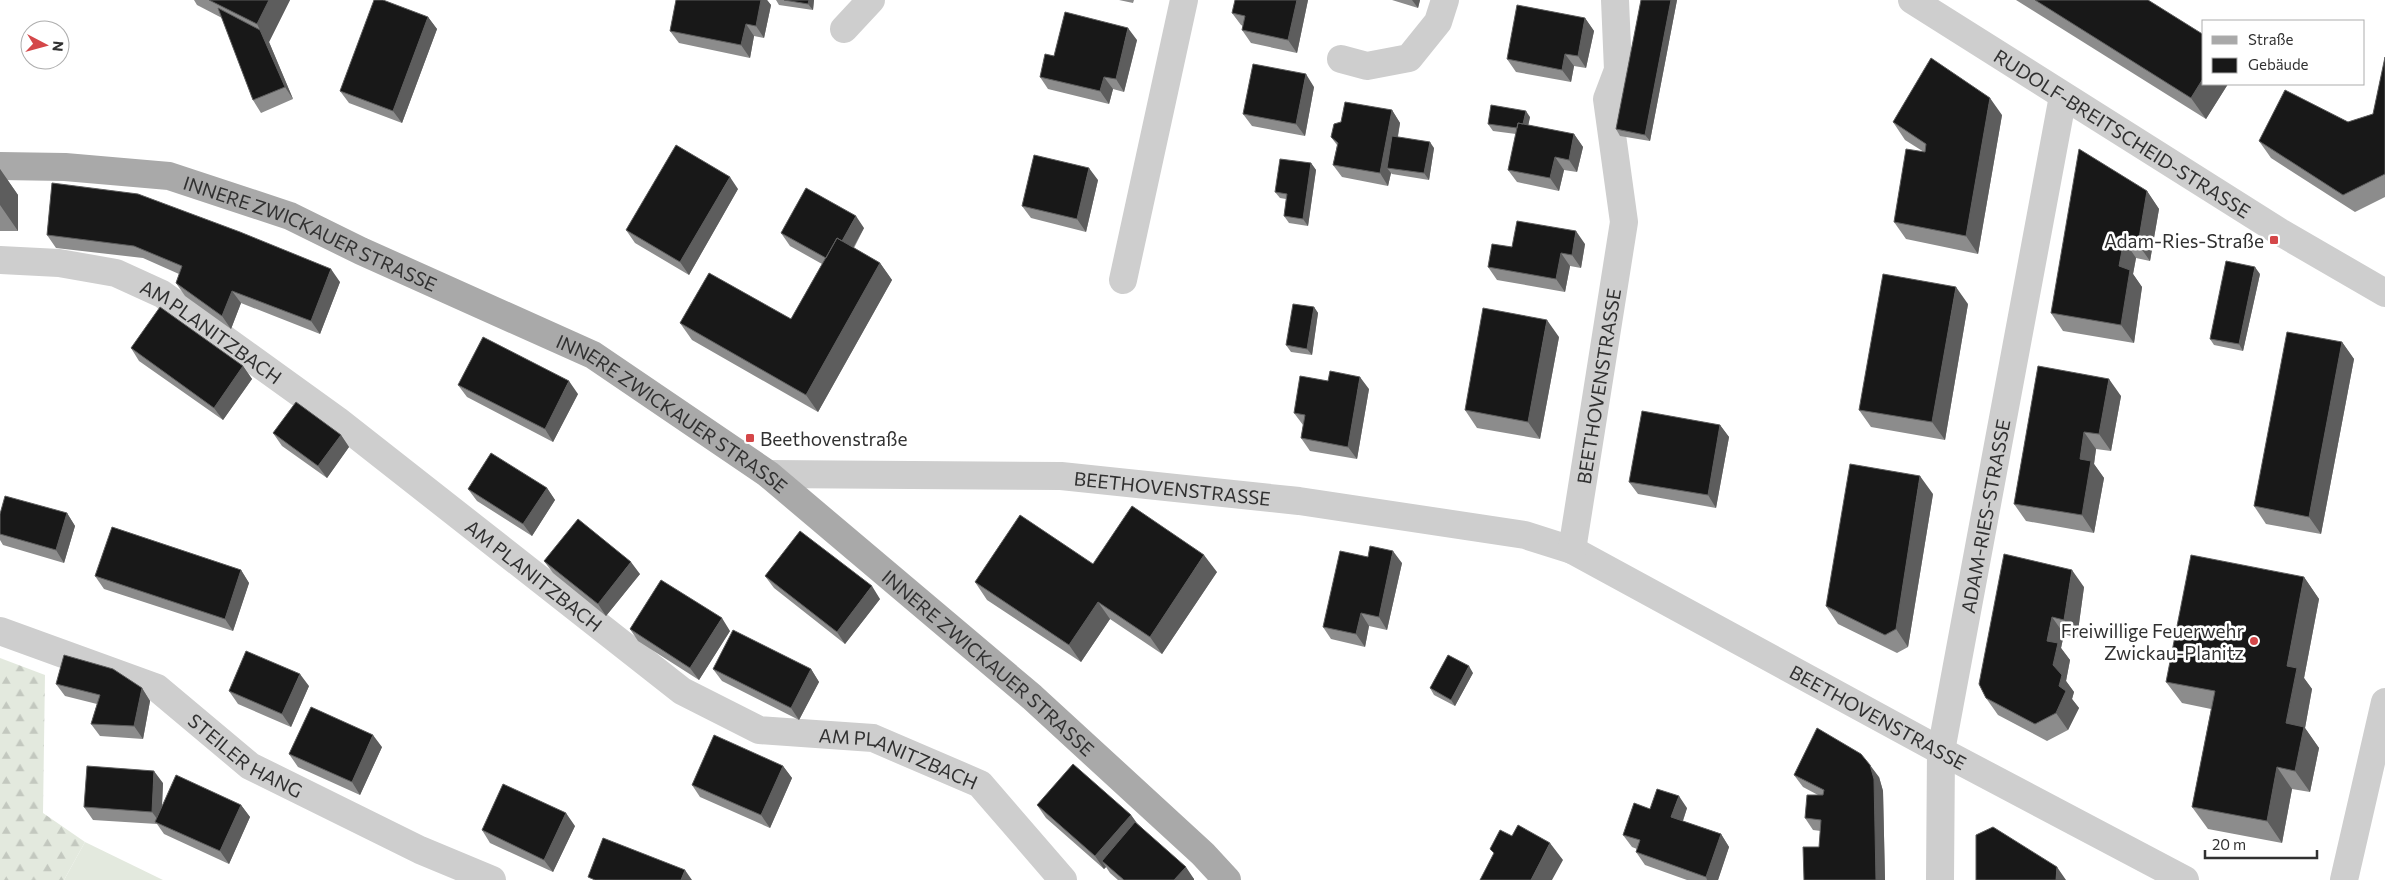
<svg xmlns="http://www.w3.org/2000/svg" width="2385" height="880" viewBox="0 0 2385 880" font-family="Commissioner,sans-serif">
<defs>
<pattern id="forest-firs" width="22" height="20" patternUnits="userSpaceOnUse" patternTransform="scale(1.25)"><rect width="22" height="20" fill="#e3e9de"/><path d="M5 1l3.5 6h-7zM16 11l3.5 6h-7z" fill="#c3c8bf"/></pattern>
</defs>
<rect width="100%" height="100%" fill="#fff"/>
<path fill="#e3e9de" d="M85,842L163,880H64Z"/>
<path fill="url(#forest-firs)" d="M0,658L45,675L43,813L85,842L64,880H0Z"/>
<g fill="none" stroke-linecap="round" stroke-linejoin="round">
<g stroke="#cecece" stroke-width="28">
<path id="s1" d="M1912,0L2280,232L2385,293"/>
<path d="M844,29L871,0"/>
<path d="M1341,59L1367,66L1409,58L1438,22L1445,0"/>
<path id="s2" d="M0,260L59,263L116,273L162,294L337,420L682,691L759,730L873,738L980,784L1063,880"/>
<path d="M1123,280L1184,0"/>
<path id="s3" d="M768,474L1061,476L1299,501L1525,535L1572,550L1941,751L2185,880"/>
<path id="s4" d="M1572,550L1624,222L1607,99L1618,70L1615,0"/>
<path id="s5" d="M0,631L157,688L250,766L420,850L492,880"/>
<path id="s6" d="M1940,880L1941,751L2063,96"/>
<path d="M2344,880L2385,702"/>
</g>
<path stroke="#a9a9a9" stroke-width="28" id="s7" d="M0,166L65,167L169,176L290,216L361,251L593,355L768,474L1032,697L1203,854L1227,880"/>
</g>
<path fill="#8c8c8c" d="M194,0H290L269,42L293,99L261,113L253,100L222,18L197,5Z
M676,0H767L771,5L764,38L754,36L750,58L679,43L670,31Z
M776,0H814L813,10L779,5Z
M1119,0H1134L1133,3Z
M1308,0L1297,53L1251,43L1242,30L1243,26L1241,25L1232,13Z
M1392,0H1420L1418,8Z
M1641,0H1677L1650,141L1620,136L1616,129Z
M2016,0H2148L2204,84H2228L2206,119Z
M428,17L437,29L402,123L349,103L340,91Z
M1585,18L1594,31L1586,68L1574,66L1571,82L1516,72L1507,59Z
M1137,40L1124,92L1113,89L1109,104L1048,89L1040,77L1054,56Z
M2385,57V197L2355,212L2271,158L2259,141L2348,122L2373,114Z
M1314,87L1305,136L1252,126L1243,114Z
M1392,110L1400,123L1398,137L1434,148L1429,180L1392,174L1391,173L1388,186L1342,177L1333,165L1337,145L1331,137Z
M2002,115L1978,254L1906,239L1894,222L1924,152L1905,140L1893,122Z
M1530,117L1528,125L1574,134L1583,147L1577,172L1564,170L1559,191L1517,182L1508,170L1516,134L1493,131L1488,124Z
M1311,163L1316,170L1308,226L1289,223L1284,216L1286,199L1280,198L1275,192Z
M0,169L18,195V231H0Z
M1098,180L1086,232L1031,218L1022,206Z
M52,183L340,282L320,334L241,303L231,329L185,296L176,283L179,274L143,258L56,248L47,235Z
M738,189L689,275L635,243L626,230Z
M2147,191L2159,209L2150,261L2136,258L2133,274L2142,287L2134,343L2063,331L2051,313Z
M864,228L854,248L880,263L892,280L818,412L692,340L680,323L791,319L822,264L790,246L781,233Z
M1585,244L1581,268L1570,266L1565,292L1497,280L1488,267L1512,247Z
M2260,274L2243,351L2214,345L2210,339Z
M1968,304L1945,440L1871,427L1859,410Z
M1314,307L1318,313L1312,355L1291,352L1286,345Z
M1559,337L1540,439L1477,428L1465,410Z
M2342,342L2354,359L2321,534L2266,524L2254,506Z
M131,348L243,366L252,379L223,420L139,361Z
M2038,366L2121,396L2111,451L2096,449L2094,464L2104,478L2094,533L2026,521L2014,504Z
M458,385L578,394L553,442L467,397Z
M1369,389L1357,459L1310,451L1301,438L1303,425L1294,413Z
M1720,425L1729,437L1716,508L1638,494L1629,482Z
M273,433L341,435L349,447L327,478L282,446Z
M547,488L555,500L532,536L477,501L468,489Z
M1933,494L1908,647L1897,653L1838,624L1826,606Z
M67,513L75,526L64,563L3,545L0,540V514Z
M1368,557L1402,563L1387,630L1369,626L1365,647L1331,639L1323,627Z
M544,561L640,574L606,616L553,573Z
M1093,564L1217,572L1162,654L1110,619L1081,662L987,600L975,582Z
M241,570L249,583L233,631L104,589L95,576Z
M765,576L880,599L845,644L774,588Z
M2304,577L2319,599L2304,678L2312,689L2305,728L2319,748L2310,792L2292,789L2282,843L2208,829L2192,807L2211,709L2182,703L2166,682Z
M2084,587L2077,638L2064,634L2061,648L2070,660L2066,681L2074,692L2072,699L2079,708L2068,730L2047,741L1998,715L1986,698L1979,684Z
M630,629L730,631L699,680L638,641Z
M713,669H811L819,682L799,720L722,681Z
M1473,673L1455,706L1434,695L1430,688Z
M56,684L142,688L150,701L143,739L100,736L91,724L97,704L65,696Z
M309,686L291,727L238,704L229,691Z
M382,747L360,795L298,767L289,754Z
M783,766L792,778L770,828L700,797L692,785Z
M1794,775L1879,777L1883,791L1885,880H1804L1819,847L1821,831L1813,830L1805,818L1818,795L1803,787Z
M163,783L162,808L241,805L250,817L229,864L164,834L157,824L93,820L84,807Z
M1037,805L1131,815L1137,823L1194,879V880H1118L1110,873L1106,867L1104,869L1046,818Z
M1687,808L1683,821L1721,834L1729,847L1718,880H1687L1645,865L1636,852L1637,849L1632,847L1623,835L1650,809Z
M575,826L553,872L490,843L482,830Z"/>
<path fill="#5d5d5d" d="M269,0H290L269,42L293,99L285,87L260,30L257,24Z
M758,0H767L771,5L764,38L756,26Z
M809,0H814L813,10L808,4Z
M1297,0H1308L1297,53L1288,40Z
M1412,0H1420L1418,8Z
M1671,0H1677L1650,141L1645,135Z
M428,17L437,29L402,123L393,111Z
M1585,18L1594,31L1586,68L1578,56Z
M746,24L754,36L750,58L741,45Z
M1128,28L1137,40L1124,92L1116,79Z
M1565,54L1574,66L1571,82L1562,70Z
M1306,74L1314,87L1305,136L1296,124Z
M1104,77L1113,89L1109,104L1100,91Z
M2204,77V84H2228L2206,119L2191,98Z
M1990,98L2002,115L1978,254L1966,236Z
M1392,110L1400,123L1392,168H1387L1391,173L1388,186L1380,173Z
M1526,111L1530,117L1526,136L1522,129Z
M1574,134L1583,147L1577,172L1569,160Z
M1430,142L1434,148L1429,180L1424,173Z
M1555,157L1564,170L1559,191L1550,178Z
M1311,163L1316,170L1308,226L1303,219Z
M1089,168L1098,180L1086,232L1077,219Z
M0,169L18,195V231L0,205Z
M730,177L738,189L689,275L680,262Z
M2147,191L2159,209L2150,261L2138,244Z
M856,216L864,228L839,273L831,261Z
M1576,231L1585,244L1581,268L1572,255Z
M2124,240L2136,258L2133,274L2142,287L2134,343L2121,325L2119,266Z
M1561,253L1570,266L1565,292L1556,279Z
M880,263L892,280L818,412L806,395Z
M2255,267L2260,274L2243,351L2239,344Z
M331,269L340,282L320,334L311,321Z
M1956,287L1968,304L1945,440L1932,422Z
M232,291L241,303L231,329L222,316Z
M1314,307L1318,313L1312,355L1307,349Z
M1547,320L1559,337L1540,439L1528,422Z
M2342,342L2354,359L2321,534L2309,517Z
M243,366L252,379L223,420L214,408Z
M1360,377L1369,389L1357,459L1348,447Z
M2109,379L2121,396L2111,451L2099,434Z
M569,381L578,394L553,442L545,429Z
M1720,425L1729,437L1716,508L1708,495Z
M2084,432L2096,449L2094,464L2104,478L2094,533L2082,515L2080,459Z
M341,435L349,447L327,478L318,466Z
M1920,476L1933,494L1908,647L1896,629Z
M547,488L555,500L532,536L523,524Z
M67,513L75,526L64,563L56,550Z
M1393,551L1402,563L1387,630L1379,617Z
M1204,555L1217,572L1162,654L1150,637Z
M631,562L640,574L606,616L598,604Z
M241,570L249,583L233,631L225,619Z
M2072,570L2084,587L2077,638L2064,620Z
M2304,577L2319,599L2304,678L2312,689L2305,728L2319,748L2310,792L2295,771L2286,723L2287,666Z
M872,586L880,599L845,644L837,632Z
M1098,602L1110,619L1081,662L1069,645Z
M1361,613L1369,626L1365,647L1356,634Z
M2052,617L2064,634L2061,648L2070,660L2066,681L2074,692L2072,699L2079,708L2068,730L2056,713L2059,686L2047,641Z
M722,618L730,631L699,680L690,668Z
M1469,666L1473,673L1455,706L1451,700Z
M811,669L819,682L799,720L791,708Z
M300,674L309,686L291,727L282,714Z
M142,688L150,701L143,739L134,726Z
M373,735L382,747L360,795L352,782Z
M1870,765L1879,777L1883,791L1885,880H1876Z
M783,766L792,778L770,828L761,815Z
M2277,767L2292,789L2282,843L2267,821Z
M154,771L163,783L161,824L152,812Z
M1679,796L1687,808L1680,829L1671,817Z
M241,805L250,817L229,864L220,851Z
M566,813L575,826L553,872L544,860Z
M1131,815L1140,828L1102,861L1106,867L1104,869L1095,856Z
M1721,834L1729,847L1718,880H1707L1706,877Z
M1550,843L1563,860L1552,880H1531Z
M1186,867L1194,879V880H1174Z
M2057,867L2066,880H2056Z
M685,870L692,880H681Z"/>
<path fill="#181818" stroke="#5d5d5d" d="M209,0H269L257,24Z
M374,0H383L428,17L393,111L340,91Z
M676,0H761L756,26L746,24L741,45L670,31Z
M784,0H809L808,4Z
M1235,0H1297L1288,40L1242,30L1245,16L1232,13Z
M1641,0H1671L1645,135L1616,129Z
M2035,0H2148L2204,35V77L2191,98Z
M1517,5L1585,18L1578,56L1565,54L1562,70L1507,59Z
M218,8L260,30L285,87L253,100Z
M1065,12L1128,28L1116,79L1104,77L1100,91L1040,77L1045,54L1054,56Z
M2385,57V174L2343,195L2259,141L2285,90L2348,122L2373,114Z
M1931,58L1990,98L1966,236L1894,222L1906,149L1925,152L1926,144L1893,122Z
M1253,64L1306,74L1296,124L1243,114Z
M1345,102L1392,110L1380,173L1333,165L1338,143L1331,137L1334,124L1341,122Z
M1491,105L1526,111L1523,124L1518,123L1517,128L1488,124Z
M1518,123L1574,134L1569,160L1555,157L1550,178L1508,170Z
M1392,136L1430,142L1424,173L1387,168Z
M676,145L730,177L680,262L626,230Z
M2079,149L2147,191L2138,244L2124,240L2119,266L2130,270L2121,325L2051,313Z
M1034,155L1089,168L1077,219L1022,206Z
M1280,159L1311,163L1303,219L1284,216L1287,194L1275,192Z
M52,183L138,194L240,232L331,269L311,321L232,291L222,316L176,283L182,266L134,246L47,235Z
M806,188L856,216L842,241L837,238L826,258L781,233Z
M1517,221L1576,231L1572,255L1561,253L1556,279L1488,267L1492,244L1512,247Z
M837,238L880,263L806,395L680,323L709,273L791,319Z
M2226,261L2255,267L2239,344L2210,339Z
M1883,274L1956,287L1932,422L1859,410Z
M1293,304L1314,307L1307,349L1286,345Z
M160,307L243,366L214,408L131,348Z
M1483,308L1547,320L1528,422L1465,410Z
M2287,332L2342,342L2309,517L2254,506Z
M483,337L569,381L545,429L458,385Z
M2038,366L2109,379L2099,434L2084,432L2080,459L2091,461L2082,515L2014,504Z
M1330,371L1360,377L1348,447L1301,438L1305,415L1294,413L1300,376L1328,381Z
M296,402L341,435L318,466L273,433Z
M1642,411L1720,425L1708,495L1629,482Z
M491,453L547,488L523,524L468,489Z
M1850,464L1920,476L1896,629L1885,635L1826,606Z
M5,496L67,513L56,550L0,534V514Z
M1132,506L1204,555L1150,637L1098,602L1069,645L975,582L1020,515L1093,564Z
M578,519L631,562L598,604L544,561Z
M112,527L241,570L225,619L95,576Z
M800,531L872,586L837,632L765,576Z
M1370,546L1393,551L1379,617L1361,613L1356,634L1323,627L1340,551L1368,557Z
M2004,554L2072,570L2064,620L2052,617L2047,641L2058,643L2053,665L2062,675L2059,686L2066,691L2056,713L2035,724L1986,698L1979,684Z
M2191,555L2304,577L2287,666L2297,668L2286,723L2304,727L2295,771L2277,767L2267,821L2192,807L2215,691L2166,682Z
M661,580L722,618L690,668L630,629Z
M733,630L811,669L791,708L713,669Z
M246,651L300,674L282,714L229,691Z
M64,655L113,669L142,688L134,726L91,724L100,695L56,684Z
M1448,655L1469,666L1451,700L1430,688Z
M311,707L373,735L352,782L289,754Z
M1817,728L1861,754L1870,765L1874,779L1876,880H1804L1803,847H1819L1821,820L1805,818L1807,795H1823L1824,790L1794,775Z
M714,735L783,766L761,815L692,785Z
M1073,764L1131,815L1095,856L1037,805Z
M87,766L154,771L152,812L84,807Z
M176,775L241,805L220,851L155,822Z
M503,784L566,813L544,860L482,830Z
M1657,789L1679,796L1671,817L1721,834L1706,877L1636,852L1640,840L1623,835L1634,803L1650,809Z
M1135,822L1186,867L1174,880H1124L1102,861Z
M1518,825L1550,843L1531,880H1480L1494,853L1490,849L1500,830L1512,836Z
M1993,827L2057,867L2056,880H1976V835Z
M603,838L685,870L681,880H595L588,877Z"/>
<g fill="#d44749" stroke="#fff" stroke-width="2">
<rect x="2269" y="235" width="10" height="10" rx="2.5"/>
<rect x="745" y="433" width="10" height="10" rx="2.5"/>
<circle cx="2254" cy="641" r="5"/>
</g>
<g text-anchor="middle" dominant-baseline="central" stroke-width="5" stroke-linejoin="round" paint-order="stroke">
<g font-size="19" fill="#313131" stroke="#fff">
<text stroke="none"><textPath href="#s1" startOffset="249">RUDOLF-BREITSCHEID-STRASSE</textPath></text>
<text stroke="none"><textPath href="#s7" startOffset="322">INNERE ZWICKAUER STRASSE</textPath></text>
<text stroke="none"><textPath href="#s2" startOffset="229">AM PLANITZBACH</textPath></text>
<text stroke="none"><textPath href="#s4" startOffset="166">BEETHOVENSTRASSE</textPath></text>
<text stroke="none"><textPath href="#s7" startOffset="728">INNERE ZWICKAUER STRASSE</textPath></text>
<text stroke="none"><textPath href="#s3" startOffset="405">BEETHOVENSTRASSE</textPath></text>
<text stroke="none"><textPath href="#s6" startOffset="368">ADAM-RIES-STRASSE</textPath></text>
<text stroke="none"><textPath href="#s2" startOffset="634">AM PLANITZBACH</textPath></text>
<text stroke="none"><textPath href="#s7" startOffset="1132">INNERE ZWICKAUER STRASSE</textPath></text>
<text stroke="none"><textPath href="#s3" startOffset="1159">BEETHOVENSTRASSE</textPath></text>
<text stroke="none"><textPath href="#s5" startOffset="279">STEILER HANG</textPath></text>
<text stroke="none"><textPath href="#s2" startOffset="1052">AM PLANITZBACH</textPath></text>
</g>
<g font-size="19" fill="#313131" stroke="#fff" text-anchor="end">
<text x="2264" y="240">Adam-Ries-Straße</text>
<text x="760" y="438" text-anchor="start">Beethovenstraße</text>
<text x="2244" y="630">Freiwillige Feuerwehr<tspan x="2244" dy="22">Zwickau-Planitz</tspan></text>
</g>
</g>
<rect x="2202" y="20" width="162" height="65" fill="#ffffff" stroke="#adadad"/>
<rect x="2212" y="36" width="25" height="8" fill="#a9a9a9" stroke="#adadad"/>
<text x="2248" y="45" font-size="15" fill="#313131">Straße</text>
<rect x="2212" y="58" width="25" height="15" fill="#181818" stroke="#adadad"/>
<text x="2248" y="70" font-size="15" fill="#313131">Gebäude</text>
<g transform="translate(45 45) rotate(96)"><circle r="24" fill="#ffffff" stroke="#adadad"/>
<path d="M0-4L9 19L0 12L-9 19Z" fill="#d44749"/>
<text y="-8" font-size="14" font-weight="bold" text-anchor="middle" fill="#313131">N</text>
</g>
<path d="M2205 850v8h112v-8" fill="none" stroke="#313131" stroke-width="2.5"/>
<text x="2212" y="850" font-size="15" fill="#313131" stroke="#ffffff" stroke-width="4" paint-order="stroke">20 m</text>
</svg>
